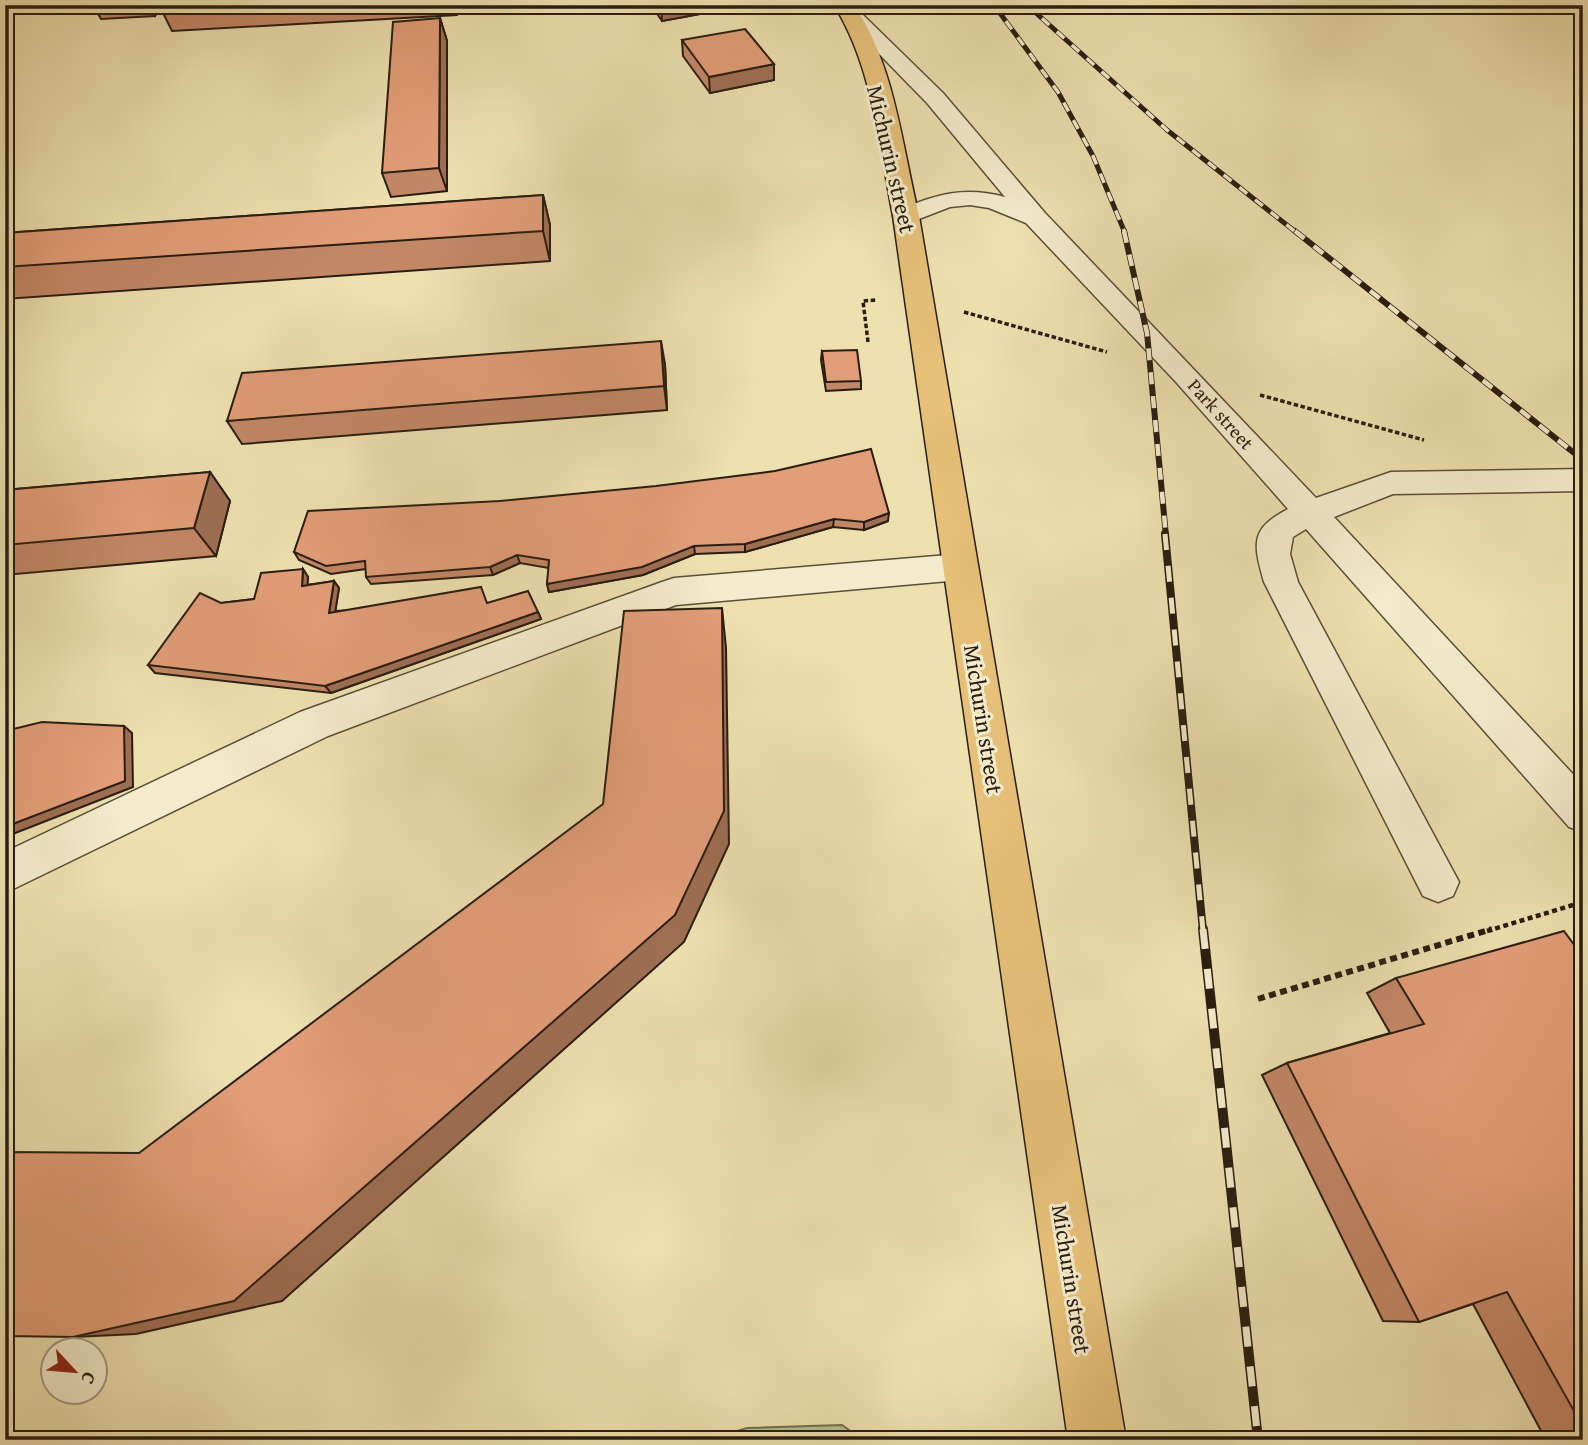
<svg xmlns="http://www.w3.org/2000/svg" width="1588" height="1445" viewBox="0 0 1588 1445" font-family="'Gentium Book Plus',serif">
<rect width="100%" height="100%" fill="#ede0af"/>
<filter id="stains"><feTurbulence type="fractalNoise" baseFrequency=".00286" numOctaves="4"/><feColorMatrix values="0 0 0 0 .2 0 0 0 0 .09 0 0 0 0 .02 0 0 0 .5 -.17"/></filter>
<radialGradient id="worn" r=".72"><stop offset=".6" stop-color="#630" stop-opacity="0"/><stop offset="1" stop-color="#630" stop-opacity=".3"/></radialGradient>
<path fill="#b2c390" stroke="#6e7050" stroke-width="2" d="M842,1425L863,1440H707L747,1428Z"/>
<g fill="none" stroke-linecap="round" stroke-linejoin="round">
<defs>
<path id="minor" d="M490,5L487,10L480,12L470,6Z
M855,12L862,14L943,93L1045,213L1316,498L1391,472L1583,469V491L1393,494L1334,517L1583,785V832L1569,827L1306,529L1293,537L1290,554L1298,582L1459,882L1453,896L1438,902L1423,896L1264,582C1253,543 1250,529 1288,509L1176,382L1026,223L989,208L970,205L950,207L906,224L897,221L893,216L897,211C935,194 965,186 1005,197L927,103L848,22L845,18L848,14Z
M960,554L972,558L977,567L972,576L960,580L676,605L328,736L5,893V852L300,712L662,582L674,578Z"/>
<path id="major" d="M834,5H854C895,66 902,146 919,216L1126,1440H1068L893,216C879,146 873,67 834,5Z"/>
</defs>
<use href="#minor" stroke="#5a4e38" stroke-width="3"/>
<use href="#major" stroke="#291d10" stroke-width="3"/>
<path stroke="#291d10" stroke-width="3.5" stroke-dasharray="4.5 2.5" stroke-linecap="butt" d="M964,312L1107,352
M868,342L863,301L876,300
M1260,395L1424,440"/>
<path stroke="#291d10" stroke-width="4.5" stroke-dasharray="5 3.5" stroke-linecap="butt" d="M1487,931L1583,902"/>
<path stroke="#291d10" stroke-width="6" stroke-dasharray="7 4.5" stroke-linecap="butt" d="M1258,999L1492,929"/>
<use href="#minor" fill="#f3ebcb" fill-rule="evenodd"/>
<use href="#major" fill="#e6c078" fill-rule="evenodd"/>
<defs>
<path id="rail-far3" d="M994,5L1058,92L1093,156L1125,233
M1027,5L1167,130L1297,233"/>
<path id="rail-far2" d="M1124,231L1147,333L1166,536
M1295,231L1583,460"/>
<path id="rail-far1" d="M1165,534L1203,931"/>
<path id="rail" d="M1203,929L1258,1440"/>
</defs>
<use href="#rail-far3" stroke="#291d10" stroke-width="5"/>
<use href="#rail-far2" stroke="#291d10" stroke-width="6"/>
<use href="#rail-far1" stroke="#291d10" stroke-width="8"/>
<use href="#rail" stroke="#291d10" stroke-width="10"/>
<use href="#rail-far3" stroke="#f3ebcb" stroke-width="3.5" stroke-dasharray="10" stroke-linecap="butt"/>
<use href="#rail-far2" stroke="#f3ebcb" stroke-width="4.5" stroke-dasharray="12" stroke-linecap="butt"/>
<use href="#rail-far1" stroke="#f3ebcb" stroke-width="5" stroke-dasharray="16" stroke-linecap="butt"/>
<use href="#rail" stroke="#f3ebcb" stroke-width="7" stroke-dasharray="20" stroke-linecap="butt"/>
</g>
<path fill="#c28766" stroke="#291d10" stroke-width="2" d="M93,5H161L155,16L101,19Z
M162,5H459L457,15L172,31L161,9Z
M651,5H721L722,10L662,21Z
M440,18L447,41V191L391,197L382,173Z
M682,40L774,64V80L710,93L683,56Z
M543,195L550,225V261L5,299V233Z
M822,351L861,381V389L826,391L821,360Z
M665,364L667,410L242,444L227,421Z
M210,472L230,501L216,556L5,575V490Z
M500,501L888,521L864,530L833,527L745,552L695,554L643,575L549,592L547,584L549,568L520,563L493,575L371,584L366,577V569L331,574L299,560L294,552Z
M303,569L308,577L307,585L334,581L339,588L335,611L488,603L538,612L541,619L331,693L155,673L148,665L221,603L254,599Z
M1583,957V1440H1546L1473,1304L1419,1322L1383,1321L1262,1075L1287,1063L1390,1033L1367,993L1396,978Z"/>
<path fill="#9e6e53" stroke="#291d10" stroke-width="2" d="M149,5H161L155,16Z
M455,5H459L457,15Z
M661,5H721L722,10L662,21Z
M440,18L447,41V191L439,168Z
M774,64V80L710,93L709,77Z
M543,195L550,225V261L543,231Z
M661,341L665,364L667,410L664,386Z
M210,472L230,501L216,556L194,528Z
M889,513L888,521L864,530V522Z
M834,519L833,527L745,552V544Z
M694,546L695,554L643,575L549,592L547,584Z
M517,555L520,563L493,575L490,567Z
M303,569L308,577L307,594L302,586Z
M334,581L339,588L334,620L329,613Z
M722,608L726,648L729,844L684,942L282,1301L136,1334L73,1337L675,915Z
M538,612L541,619L331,693L325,686Z
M124,726L132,733L133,787L5,837V827Z"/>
<path fill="#e19d77" stroke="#291d10" stroke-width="2" d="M162,5H222L161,9Z
M440,18L439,168L382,173L393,22Z
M745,29L774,64L709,77L682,40Z
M543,195V231L5,267V233Z
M661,341L664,386L227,421L242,373Z
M857,350L861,381L826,382L822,351Z
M871,449L889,513L864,522L834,519L745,544L694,546L642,567L547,584L549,560L517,555L490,567L366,577L365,561L326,566L294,552L308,511L500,501L656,486L775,471Z
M210,472L194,528L5,545V490Z
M303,569L302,586L334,581L329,613L481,587L487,603L528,591L538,612L325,686L148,665L200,593L221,603L254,599L261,573Z
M722,608L724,811L675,915L234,1301L73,1337L5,1336V1152L139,1153L603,804L624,611Z
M42,722L124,726L125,781L5,827V731Z
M1564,931L1583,957V1427L1507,1292L1419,1322L1287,1063L1424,1024L1396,978Z"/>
<g text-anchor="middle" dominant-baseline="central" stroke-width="6" stroke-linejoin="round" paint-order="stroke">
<g font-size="19" fill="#291d10" stroke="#f3ebcb">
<text transform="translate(1221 414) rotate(48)">Park street</text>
</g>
<g font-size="23" fill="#291d10" stroke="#f3ebcb">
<text transform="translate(892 159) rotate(77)">Michurin street</text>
<text transform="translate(984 719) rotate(81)">Michurin street</text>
<text transform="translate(1072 1279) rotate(81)">Michurin street</text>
</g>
</g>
<rect width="1588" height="1445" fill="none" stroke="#ede0af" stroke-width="28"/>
<rect x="7" y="7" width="1574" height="1431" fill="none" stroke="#291d10" stroke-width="3.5"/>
<rect x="14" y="14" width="1560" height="1417" fill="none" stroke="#291d10" stroke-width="2"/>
<g transform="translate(74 1371) rotate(116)"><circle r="33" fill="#f3ebcb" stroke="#a29980" stroke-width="2"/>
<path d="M0-5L12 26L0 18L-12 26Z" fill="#8f2418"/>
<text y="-10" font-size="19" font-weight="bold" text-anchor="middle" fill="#291d10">С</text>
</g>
<rect width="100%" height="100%" filter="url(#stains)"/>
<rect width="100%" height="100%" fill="url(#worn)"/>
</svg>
